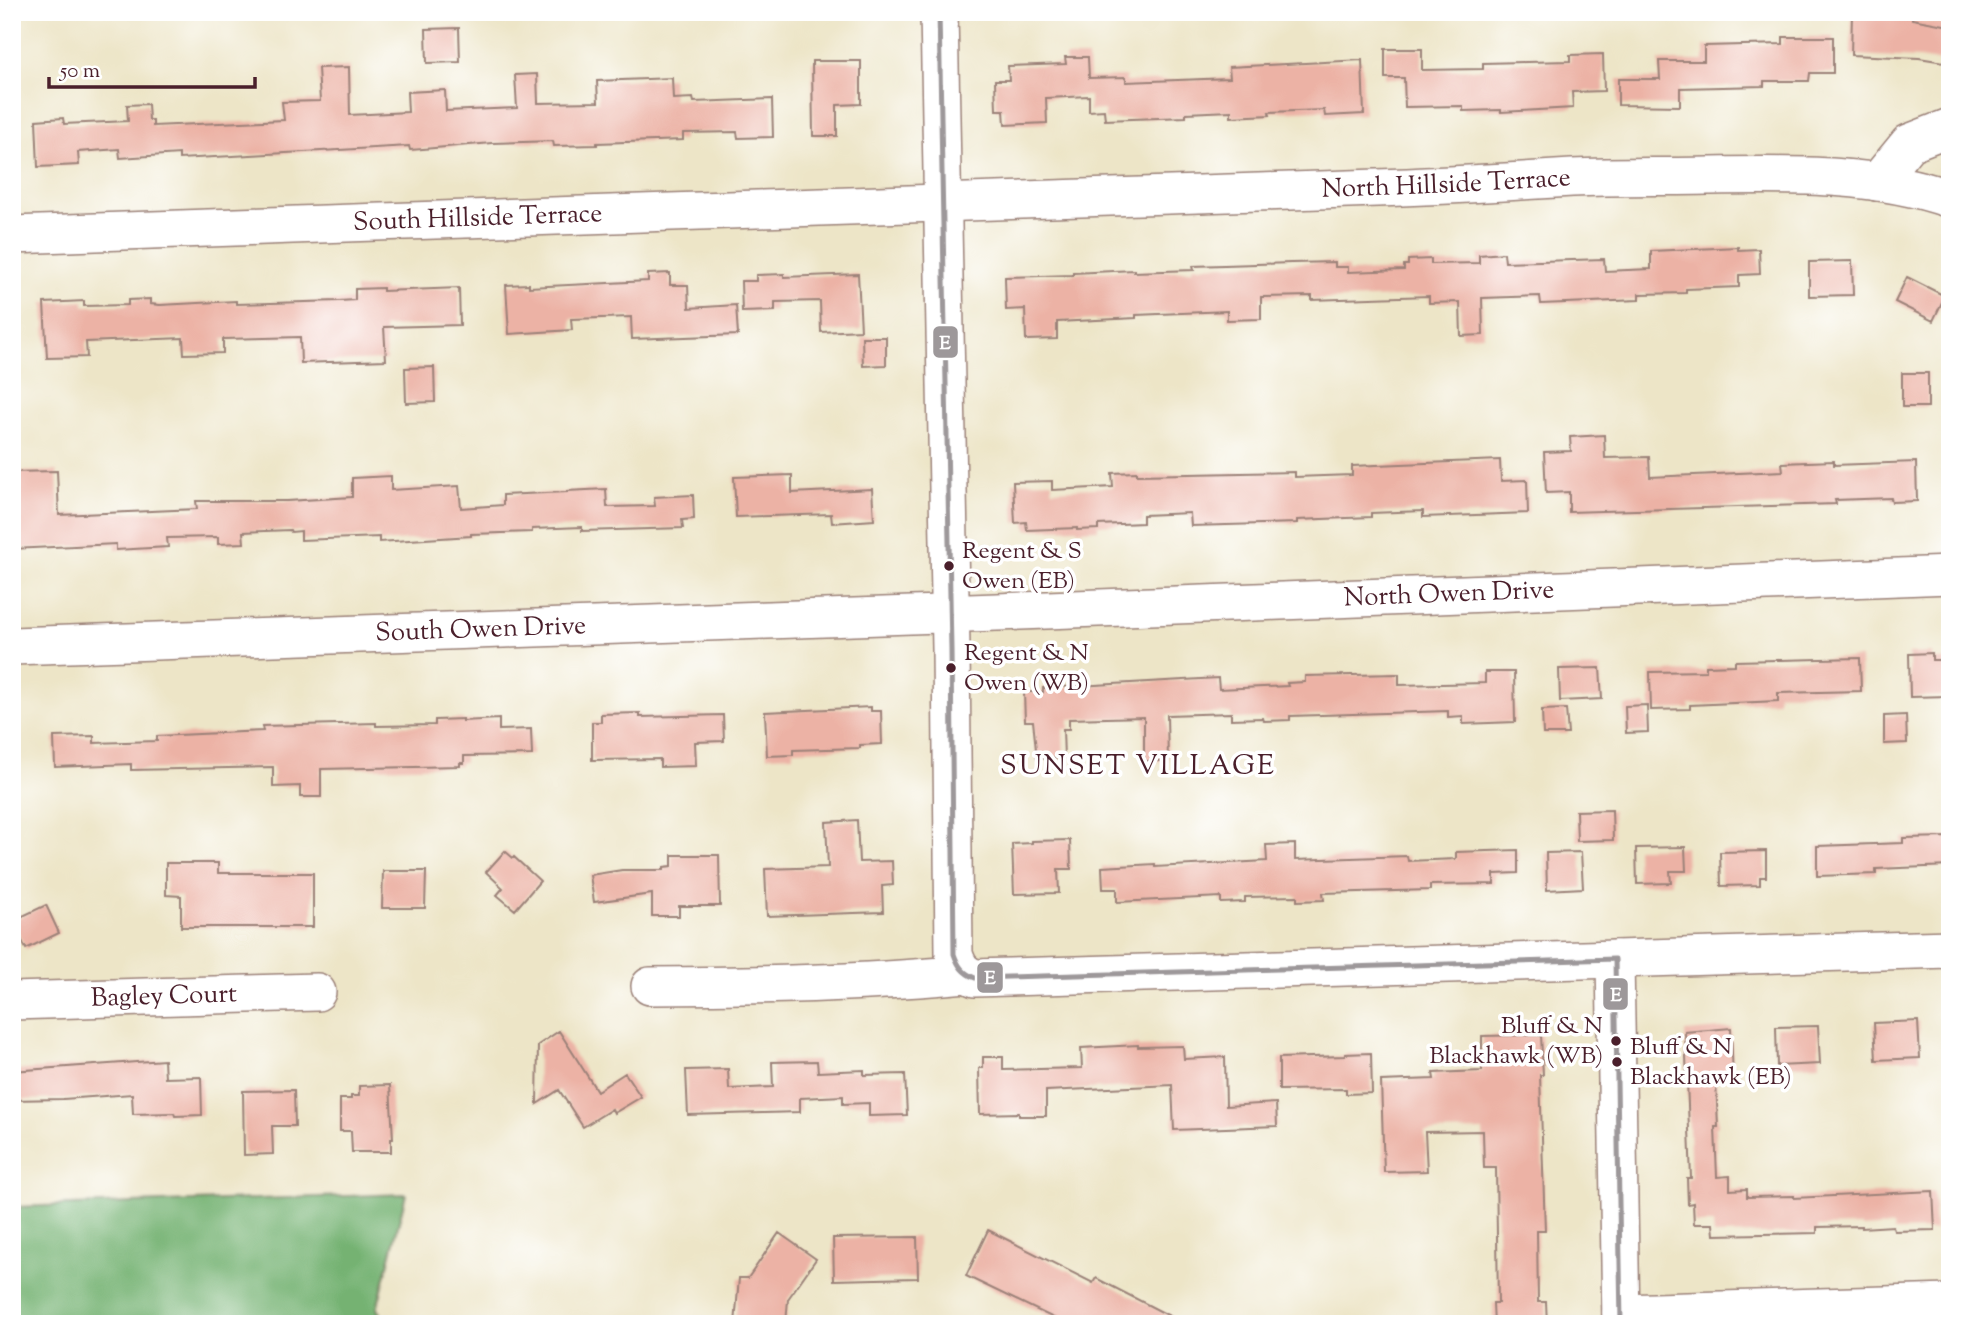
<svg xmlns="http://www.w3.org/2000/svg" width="1962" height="1336" viewBox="0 0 1962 1336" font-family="'Sorts Mill Goudy',serif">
<rect width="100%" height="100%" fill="#fff"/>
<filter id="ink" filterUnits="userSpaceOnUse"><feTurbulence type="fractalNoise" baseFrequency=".0143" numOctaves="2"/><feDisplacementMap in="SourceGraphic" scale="14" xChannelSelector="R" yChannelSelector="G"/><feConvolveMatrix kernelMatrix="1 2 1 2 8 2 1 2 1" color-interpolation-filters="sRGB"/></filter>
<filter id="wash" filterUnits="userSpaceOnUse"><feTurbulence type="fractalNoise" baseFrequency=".00686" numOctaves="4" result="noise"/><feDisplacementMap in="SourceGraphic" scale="28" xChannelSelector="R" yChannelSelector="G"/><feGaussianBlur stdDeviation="1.57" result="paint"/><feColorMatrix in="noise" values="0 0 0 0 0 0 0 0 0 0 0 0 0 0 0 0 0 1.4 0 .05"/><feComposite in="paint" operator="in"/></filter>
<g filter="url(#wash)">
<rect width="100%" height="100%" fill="#ede5c7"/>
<path fill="#75b272" stroke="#60684e" stroke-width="2" d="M406,1194L377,1309L388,1324H12V1207Z"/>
<g id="blocks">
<path fill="#ecb2a5" d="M1852,13L1912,15V19L1950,26V63L1919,58L1851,55Z
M459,28L460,62L427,63L426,29Z
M1783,37H1833V73H1810L1809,81H1764V86L1680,88V106L1618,105V79H1660L1659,61H1704V46L1783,44Z
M1385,49H1422V70L1483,69V63L1570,61V55L1603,54L1604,91L1572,92L1573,108L1501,112V110L1463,111V106L1405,107L1404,78H1385Z
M1065,57H1088L1089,78L1126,77V82L1230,78L1229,67L1362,60L1364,114L1325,116L1324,110L1269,112L1270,115L1231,117V111L1186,113V117L1105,120L1104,110L1089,111V96L1046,98L1047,123L1005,125L1004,110H996L995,80H1009L1008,66L1066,64Z
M812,61H861V104L837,105V136H813Z
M349,67L350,115L408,112L407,92L445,90L446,111L517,108L515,75L537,74L538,103L598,102L597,81L672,78L673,99L693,98L694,102L772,99L773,137L738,138L737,132L683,133V140L597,143V145L554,146L553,141L492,143L423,149L410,150L409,146L179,159V154L120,158L119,149L78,152L79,165L38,167L36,120L63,118L64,124L128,121L127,105L148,104L149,120H153V126L284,120L282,102L320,101L318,68Z
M1738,247V250L1759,249L1760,274L1739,275V287L1686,289V293L1639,294V300L1541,304L1540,296L1482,298L1483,335L1461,336L1460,302L1429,303V296L1312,300V296L1261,297V319L1227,320V311L1136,315V318L1057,322V339L1026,340L1025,309L1006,310L1005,277L1073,275V273L1134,270V272L1194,270L1193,266L1291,263L1335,262V267H1348V272L1404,270V265H1408V260L1431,259V264L1479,263V255L1504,253L1505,262L1604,259L1605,271L1651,269V251Z
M1852,261L1853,295L1809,296V262Z
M670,273V285H688L689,308L736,305L738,335L632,339L631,317L571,319L572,330L509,334L506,285L529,284V287L648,281V274Z
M784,274V277L858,274L861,330L821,332L820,301L775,302V311L742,312L741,281H756V275Z
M1907,277L1945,296L1933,321L1895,302Z
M383,288V291L459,288L460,325L384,327L386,360L301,363L300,337L223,339V353L184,354L183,338L86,342L87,357L47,358L44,303L84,301V306L128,305V300L150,299V304L160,305L236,301V304L339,301L355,300V289Z
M862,337H886V365L863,366Z
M434,367L435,402L406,403L405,368Z
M1902,373H1928V407H1902Z
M1604,435L1605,458L1649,457L1650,477L1783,471L1782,463L1834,461V465L1916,462L1917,501L1892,502L1891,498L1835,500L1836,504L1569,512V492L1546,493L1544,452L1571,451L1570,437Z
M1500,460L1501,481L1527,480L1528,513L1423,517V511L1371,513V517L1297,520V523L1191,526L1190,513L1143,515V523L1098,525V529L1077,530V528L1027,530L1026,522L1015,523L1013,482L1052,481V490L1113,487L1112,473L1137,472V475L1295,472V477L1352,475V466Z
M57,471L59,515L197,509L196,501H287L352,497V478L391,476V490L459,486L461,508L503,505V495L567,492V491L606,489L607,507L655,506L654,497L693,495L694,519L682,520L683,528L582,531V527L532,529V532L471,534V536L379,542V537L301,540V531L291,532L290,530L243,532L244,543L218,544V537L167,538L168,547L116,550V544L12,549V472Z
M792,475V493L872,489L874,520L832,523L831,514L736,517L734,477Z
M1932,653V660H1950V696L1910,697L1909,654Z
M1860,658L1861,691L1778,693V701L1690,705V709L1651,710L1650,672L1706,671V666L1735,665V661Z
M1600,668L1602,699L1560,701L1559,669Z
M1485,672H1514L1515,722L1463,724V716L1448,717V711L1290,716V720L1264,721L1263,718L1231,719V713L1167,715L1168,761H1144V717L1069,719V729H1063L1064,758L1037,759L1033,721H1025L1024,692H1043V688L1218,678L1219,689L1288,686L1287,683L1305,682V676L1399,674V685L1485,683Z
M1647,705L1648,732L1626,733L1625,706Z
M871,707V711H881L882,744L860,745V748L793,750V755L767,756L765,712Z
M1566,709L1568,734H1543L1542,710Z
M640,713V717L723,715L724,741L695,742L696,766L660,767V759L592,760V722H601V714Z
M1906,715L1907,743L1884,744V716Z
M463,719V721L499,719V730L531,729L532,755L464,756V763H460V766L321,769V797H300V786L273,787V767L131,770V764L55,767L54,737L94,736V743L157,741V736L263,731L262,726L376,723V726L435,725V720Z
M1612,810L1613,840L1577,841L1576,811Z
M857,820L859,862L892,861L893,885L882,886L883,912L767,916L765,869L828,867L826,822Z
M1950,837V866L1876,869V874L1817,876V846L1903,843V838Z
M1070,840L1071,869H1058L1059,893L1014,894L1012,844L1032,843V841Z
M1295,844V860L1407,856L1408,861L1456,859V852L1518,850V873L1494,874V884L1430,885V890L1323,893L1324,900L1297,901V896L1245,897V902L1221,903V897L1117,902V889H1103L1102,867L1155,864V867L1267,861L1266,845Z
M1685,847L1686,871H1670L1671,883L1637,884L1636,848Z
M505,851L513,858L514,857L540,881L515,910L497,895L503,888L486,872Z
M1766,851V877H1760V885L1721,886L1720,852Z
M1581,852L1583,888L1547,890L1546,853Z
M672,855H719L720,906H679V916H652V894L594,902L590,875L622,870H664V867L672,866Z
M166,863H218V873H313V927H181V896L166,895Z
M383,871H426L425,908H382Z
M46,905L59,933L26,949L12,921Z
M1918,1021L1920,1058L1876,1060L1874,1023Z
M1818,1026L1820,1064L1777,1066L1776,1027Z
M1731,1028L1733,1079L1716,1080L1718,1127H1715L1717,1177L1730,1176V1190L1747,1189V1197L1794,1196V1198L1933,1191L1935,1230L1894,1231L1893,1226L1862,1228V1226L1817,1227V1233L1714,1235L1713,1224H1694L1693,1203L1688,1204L1687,1178H1691L1685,1032Z
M559,1031L597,1091L625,1073L641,1097L614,1113L612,1109L583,1127L559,1090L537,1104L538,1045Z
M1541,1035L1543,1075H1540L1545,1231H1537L1538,1302H1546L1547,1324H1494L1493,1303H1498L1496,1168H1484L1483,1131L1425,1132L1427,1171L1384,1172L1381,1081L1434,1079L1433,1073L1482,1071V1036Z
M1138,1045V1047L1183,1046L1184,1059L1225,1057L1226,1106L1276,1103L1277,1126L1174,1130L1172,1085L1046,1091V1116H1019V1113L980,1114L979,1068H983V1057H1003V1070L1082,1068L1081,1048Z
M1371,1053L1372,1093L1346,1094V1089L1279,1090V1058L1345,1056V1054Z
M164,1060L165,1078L201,1077L202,1115L175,1116L174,1113L133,1114L132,1094L63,1099L12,1100V1071Z
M817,1061L818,1072L864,1070V1075L905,1074L907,1115L869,1116V1103L843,1104V1096L800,1098V1112L688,1115L686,1070L728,1069L729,1089L773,1087L772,1062Z
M390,1085L393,1139H391V1152H352L351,1131H340V1099H351V1096H359V1086Z
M294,1090L295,1126H272L273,1154L244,1155L243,1091Z
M988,1230L1093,1283L1096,1278L1185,1324H1066L966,1276Z
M779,1233L816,1259L788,1299L786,1324H735L739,1278H748Z
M917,1237L918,1278L834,1280L833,1238Z"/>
</g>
</g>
<g filter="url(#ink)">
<use href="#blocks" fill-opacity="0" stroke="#9c8279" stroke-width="2"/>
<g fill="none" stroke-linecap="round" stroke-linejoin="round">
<defs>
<g id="minor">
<path d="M939,12L951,649L954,954C958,967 962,973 975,978L1950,949"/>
<path d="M1877,182L1909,143L1950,127"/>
<path id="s1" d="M12,235C467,219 922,202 1377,188C1442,186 1507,182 1572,178C1617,176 1663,177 1708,176C1789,175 1873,172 1950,199"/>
<path id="s2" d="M12,646L997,612L1950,575"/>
<path d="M1615,959L1621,1324"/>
<path d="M650,986C756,986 860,984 966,974"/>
<path id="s3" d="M12,1001L317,992"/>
<path d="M1621,1313L1950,1303"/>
</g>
</defs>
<use href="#minor" stroke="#9c8279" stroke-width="40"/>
<use href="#minor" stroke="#fff" stroke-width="37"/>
<defs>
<path id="bus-1" d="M939,12L951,649L954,954C958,966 963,973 975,978L1615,959L1621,1324"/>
</defs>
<use href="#bus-1" stroke="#fff" stroke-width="10"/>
<use href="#bus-1" stroke="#9d989a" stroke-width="5"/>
</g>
</g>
<g fill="#4a1f2b" stroke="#fff" stroke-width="2.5">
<circle cx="949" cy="566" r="6"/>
<circle cx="951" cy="668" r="6"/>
<circle cx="1616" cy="1041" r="6"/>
<circle cx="1617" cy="1062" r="6"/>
</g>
<g text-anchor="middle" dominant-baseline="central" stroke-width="7" stroke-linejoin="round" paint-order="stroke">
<g font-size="24" fill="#4a1f2b" stroke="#fff" text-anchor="start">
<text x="962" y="552">Regent &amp; S<tspan x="962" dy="30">Owen (EB)</tspan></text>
<text x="964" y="654">Regent &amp; N<tspan x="964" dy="30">Owen (WB)</tspan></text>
<text x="1603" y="1027" text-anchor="end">Bluff &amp; N<tspan x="1603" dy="30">Blackhawk (WB)</tspan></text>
<text x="1630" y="1048">Bluff &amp; N<tspan x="1630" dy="30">Blackhawk (EB)</tspan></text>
</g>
<g font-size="26" fill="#4a1f2b" stroke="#fff">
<text stroke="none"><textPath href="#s1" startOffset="1435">North Hillside Terrace</textPath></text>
<text stroke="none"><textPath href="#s1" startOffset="466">South Hillside Terrace</textPath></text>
<text stroke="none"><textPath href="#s2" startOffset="1438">North Owen Drive</textPath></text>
<text stroke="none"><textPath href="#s2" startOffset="469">South Owen Drive</textPath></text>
<text stroke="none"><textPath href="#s3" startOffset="152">Bagley Court</textPath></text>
</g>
<g font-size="28" letter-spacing="2" fill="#4a1f2b" stroke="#fff">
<text x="1138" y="767">SUNSET VILLAGE</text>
</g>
</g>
<g stroke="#fff" stroke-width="2.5">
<rect x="932" y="325" width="27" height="34" rx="7" fill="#9d989a"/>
<rect x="976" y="961" width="28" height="33" rx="7" fill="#9d989a"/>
<rect x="1602" y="977" width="27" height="34" rx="7" fill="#9d989a"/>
</g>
<g font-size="19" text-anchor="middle" font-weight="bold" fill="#fff">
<text x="945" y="349">E</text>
<text x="990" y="984">E</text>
<text x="1616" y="1001">E</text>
</g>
<rect width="1962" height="1336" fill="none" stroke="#fff" stroke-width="42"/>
<path d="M49 77v10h206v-10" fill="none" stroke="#4a1f2b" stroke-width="3.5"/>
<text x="60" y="77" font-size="21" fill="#4a1f2b" stroke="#ffffff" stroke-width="5" paint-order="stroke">50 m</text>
</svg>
